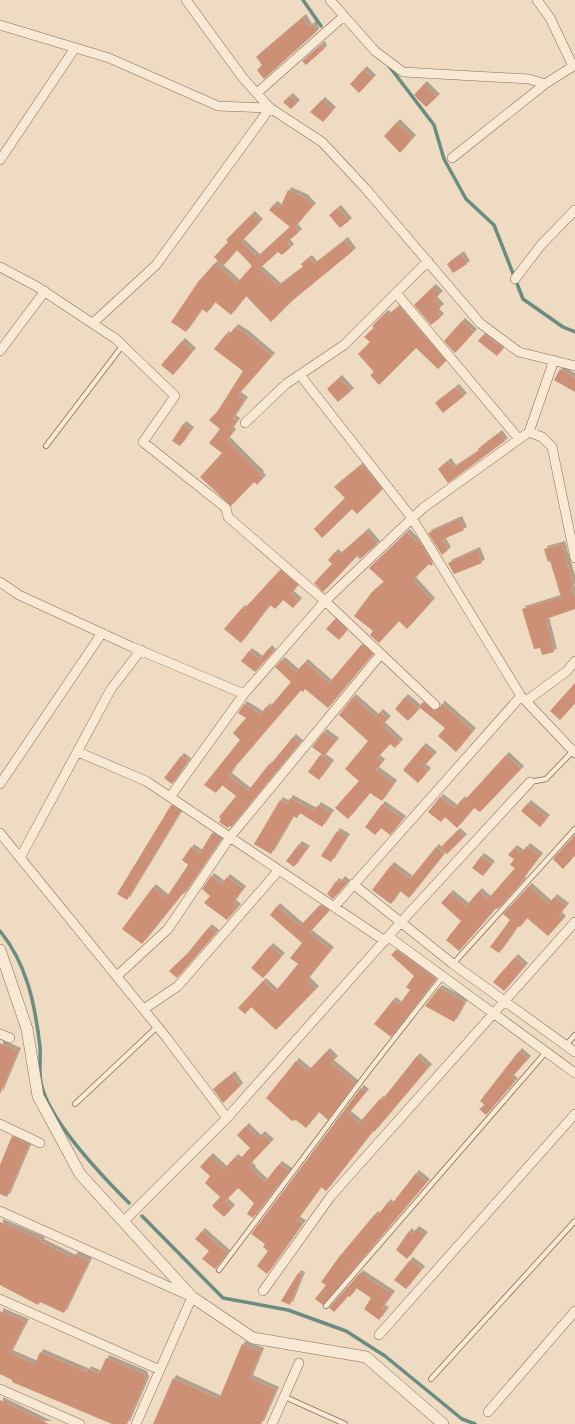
<svg xmlns="http://www.w3.org/2000/svg" width="575" height="1424" viewBox="0 0 575 1424" font-family="Merriweather,serif">
<defs>
<filter id="shadow"><feDropShadow dx="3" dy="-3" stdDeviation="0" flood-color="#0004"/></filter>
</defs>
<rect width="100%" height="100%" fill="#eedbc1"/>
<g fill="none" stroke-linecap="round" stroke-linejoin="round">
<path stroke="#6b8d81" stroke-width="3.5" d="M303,0L321,26
M389,66L434,125L444,159L466,199L494,225L523,299L563,327L575,332
M0,931C27,964 35,1004 40,1047C41,1059 38,1074 42,1087C52,1124 101,1175 129,1203
M142,1216L223,1298L288,1310L346,1331L385,1356L462,1419L475,1424"/>
</g>
<path fill="#cc9076" filter="url(#shadow)" d="M303,17L309,27L313,24L316,32L264,79L257,70L262,65L256,57Z
M322,44L324,49L306,65L302,61Z
M364,69L373,78L359,93L350,84Z
M424,84L437,97L426,107L414,95Z
M290,96L297,103L291,109L283,102Z
M322,100L333,110L323,122L310,112Z
M397,122L413,138L400,153L384,136Z
M288,190L306,198V199L313,206L295,227L299,232L287,242L291,247L282,255L278,252L259,269L278,286L303,267L301,264L309,258L314,264L345,240L353,251L292,301L271,322L246,296L231,315L215,302L207,313L202,309L186,332L171,322L198,282L215,263L237,283L252,266L237,250L223,266L214,257L228,242L226,240L252,214L260,222L241,242L257,257L290,227L269,210L274,204L280,208Z
M338,208L349,221L340,228L329,215Z
M461,254L467,264L453,273L447,264Z
M433,287L440,294L434,299L441,307L436,311L441,317L431,325L414,305Z
M399,306L446,361L438,369L416,348L379,385L370,375L374,372L358,354L370,342L364,337L374,328L372,326L385,313L388,315Z
M462,321L474,332L455,353L444,341Z
M235,327L245,333L272,356L238,395L245,400L233,418L237,421L231,430L233,432L227,440L261,474L260,475L263,478L257,485L254,482L231,506L200,477L222,453L209,443L220,429L209,420L217,412L243,371L214,349L226,334L228,336Z
M484,334L503,348L497,356L478,341Z
M182,341L193,351L173,375L161,365Z
M560,369L575,378V392L554,380Z
M339,378L351,391L338,402L327,389Z
M456,387L464,396L443,413L435,403Z
M183,424L191,430L180,446L172,441Z
M499,433L505,441L448,483L438,469L448,461L453,468L479,451L478,449Z
M362,464L382,490L357,514L352,509L322,538L314,529L345,498L334,487Z
M459,519L464,530L442,540L448,550L442,555L428,533Z
M366,531L377,544L360,559L357,556L323,592L314,583L332,564L328,560L335,552L339,555Z
M407,532L417,543L419,541L433,564L431,566L429,564L413,580L432,601L407,629L399,621L379,643L370,635L373,631L354,616L372,592L384,582L369,568Z
M562,544L574,586L571,587L575,598V609L546,619L554,652L542,655L540,648L534,649L522,609L561,597L550,561L548,562L544,549Z
M477,550L482,563L454,574L448,563Z
M280,570L298,585L291,594L299,601L293,608L283,600L275,609L270,605L241,643L224,629L242,608L244,609Z
M335,619L347,630L339,640L326,629Z
M362,644L373,654L328,708L305,689L303,692L301,690L234,768L229,776L248,791L269,764L270,765L293,737L300,743L231,827L229,826L228,828L219,822L221,819L219,817L236,796L222,785L216,793L204,785L240,740L233,733L246,718L238,713L244,704L260,714L267,706L269,708L291,682L275,667L282,660L296,672L305,662L329,683Z
M269,648L273,652L255,672L241,661L249,651L260,659Z
M575,683V703L560,720L550,711Z
M353,697L376,717L380,712L388,719L382,725L400,742L395,748L390,744L377,758L382,762L376,770L394,783L382,801L370,793L348,819L335,808L359,781L345,769L368,741L339,715Z
M405,697L419,709L408,721L395,709Z
M423,702L434,711L440,709L441,703L473,731L456,752L438,736L445,728L419,707Z
M324,732L336,741L324,756L312,747Z
M423,746L434,755L423,767L428,771L418,783L403,770Z
M320,755L331,763L319,780L308,772Z
M506,755L521,769L480,812L474,808L457,828L445,817L441,822L428,812L440,797L455,808L462,799L464,801Z
M181,756L188,761L172,784L164,778Z
M290,798L314,811L318,805L331,813L322,827L300,813L297,818L293,816L271,854L254,844L280,800L287,804Z
M528,803L547,818L540,827L521,811Z
M382,804L403,819L390,835L381,828L375,835L365,827Z
M171,805L181,811L127,900L117,894Z
M337,831L347,837L331,862L321,856Z
M457,831L464,837L447,854L441,847Z
M212,833L221,839L220,841L184,894L183,893L142,944L122,929L153,887L166,898L188,865L182,860L191,847L200,853Z
M575,835V855L563,869L553,859Z
M299,844L307,849L294,867L286,861Z
M527,846L540,856L522,880L523,881L498,909L496,908L459,951L446,940L461,921L441,903L450,893L466,906L479,891L488,899L515,868L510,865L514,859L508,855L514,848L521,853Z
M436,847L444,854L409,898L400,891L391,904L372,890L391,865L410,879Z
M481,856L492,864L483,876L472,868Z
M211,876L222,884L227,877L243,889L233,903L238,907L227,920L204,903L210,896L202,889Z
M342,879L347,883L333,899L327,894L336,881L339,883Z
M529,886L549,904L554,897L566,906L559,915L563,919L548,936L527,918L520,927L518,926L499,953L490,947L510,920L503,914Z
M320,905L329,911L309,933L331,950L307,980L316,989L276,1030L251,1007L245,1014L238,1008L263,981L275,992L298,964L290,958L302,943L270,915L277,906L300,926Z
M209,927L216,933L177,978L169,971L187,954Z
M270,946L282,956L263,978L251,968Z
M396,950L436,979L391,1037L374,1024L393,1000L399,1005L410,990L406,987L414,976L391,955Z
M515,957L525,966L504,991L493,982Z
M439,988L465,1002L454,1022L425,1006Z
M0,1043L18,1051L0,1094Z
M327,1051L335,1059L331,1063L355,1083L328,1120L319,1112L306,1128L296,1120L292,1121L266,1098L296,1061L308,1071Z
M519,1051L528,1059L511,1078L515,1081L486,1115L479,1109L485,1105L480,1101Z
M417,1056L429,1067L374,1132L373,1131L326,1191L321,1187L297,1220L303,1223L267,1274L257,1266L268,1251L263,1247L265,1244L251,1234L361,1088L366,1092L348,1114L359,1123L380,1099L382,1100Z
M232,1074L240,1086L223,1103L213,1089Z
M246,1126L258,1138L262,1134L271,1142L249,1165L253,1169L252,1170L265,1182L279,1164L289,1171L253,1218L247,1214L254,1203L238,1188L225,1201L232,1208L224,1217L212,1206L220,1197L205,1183L210,1176L200,1167L210,1156L224,1169L235,1157L239,1160L250,1148L237,1135Z
M12,1136L29,1145L7,1197L0,1194V1165Z
M416,1173L427,1182L323,1305L315,1299L326,1285L321,1282L339,1257L375,1214L377,1216L388,1202L391,1205Z
M0,1222L42,1240L41,1242L73,1258L75,1254L89,1261L64,1313L40,1302L38,1305L0,1285Z
M416,1229L425,1235L407,1259L396,1250L409,1231L412,1234Z
M202,1231L227,1253L215,1269L202,1259L209,1251L195,1239Z
M410,1260L422,1269L406,1289L394,1280Z
M298,1273L302,1275L290,1305L281,1301Z
M360,1273L392,1294L382,1308L386,1310L379,1320L364,1309L371,1298L356,1288L350,1297L348,1296L334,1312L329,1308Z
M0,1311L26,1322L10,1353L35,1364L40,1352L87,1372L88,1369L99,1374L106,1358L144,1374L146,1380L127,1424H112L12,1382V1380L0,1374Z
M242,1344L261,1351L250,1378L276,1390L261,1424H153L173,1378L219,1399Z
M0,1400L49,1424H0Z"/>
<g fill="none" stroke-linecap="round" stroke-linejoin="round">
<defs>
<path id="service" d="M46,446L123,345
M530,782L546,779L573,751
M453,964L575,829
M566,1045L575,1035
M75,1104L158,1026
M219,1270L371,1068L444,975
M326,1306L546,1052
M431,1379L575,1221
M285,1397L345,1424"/>
<path id="minor" d="M186,0L243,78L270,108L322,142L365,188L480,323L519,352L575,366
M330,0L375,51L403,72L529,79L545,84L575,65
M537,0L550,18L573,66
M0,25L109,58L218,106L270,108
M257,93L344,16
M452,158L545,84
M0,160L75,48
M0,267L36,286L116,339L175,396L143,442L226,508L228,517L325,601L435,705
M515,279L541,245L575,210
M396,293L519,439
M93,323L156,265L270,108
M0,351L45,291
M300,375L412,518L521,696L334,907
M245,423L286,384L344,345L428,261
M529,432L542,437L552,447L575,558
M0,582L19,595L132,647L244,694
M521,696L575,753
M526,701L567,671L575,661
M78,752L146,781L385,941
M0,784L102,633
M170,797L244,694L325,601L423,508L529,432L554,360
M0,833L166,1037L227,1118
M20,858L111,689L141,650
M353,884L453,964L575,1052
M389,937L575,1073
M117,976L168,929L230,837L381,654
M144,1009L178,986L279,870
M0,1034L10,1038
M0,1124L40,1143
M0,1211L192,1297L136,1424
M123,1222L227,1118L401,922L530,782
M263,1291L331,1196L575,922
M0,1299L160,1370
M379,1335L575,1114
M0,1389L80,1424
M488,1412L575,1311
M272,1424L299,1363"/>
<path id="tertiary" d="M0,950L27,1029L38,1096L80,1174L192,1297L253,1338L366,1357L443,1424"/>
</defs>
<use href="#service" stroke="#876c58" stroke-width="6"/>
<use href="#minor" stroke="#876c58" stroke-width="10"/>
<use href="#tertiary" stroke="#876c58" stroke-width="12"/>
<use href="#service" stroke="#f8e9d4" stroke-width="4.5"/>
<use href="#minor" stroke="#f8e9d4" stroke-width="9"/>
<use href="#tertiary" stroke="#f8e9d4" stroke-width="11"/>
</g>
</svg>
